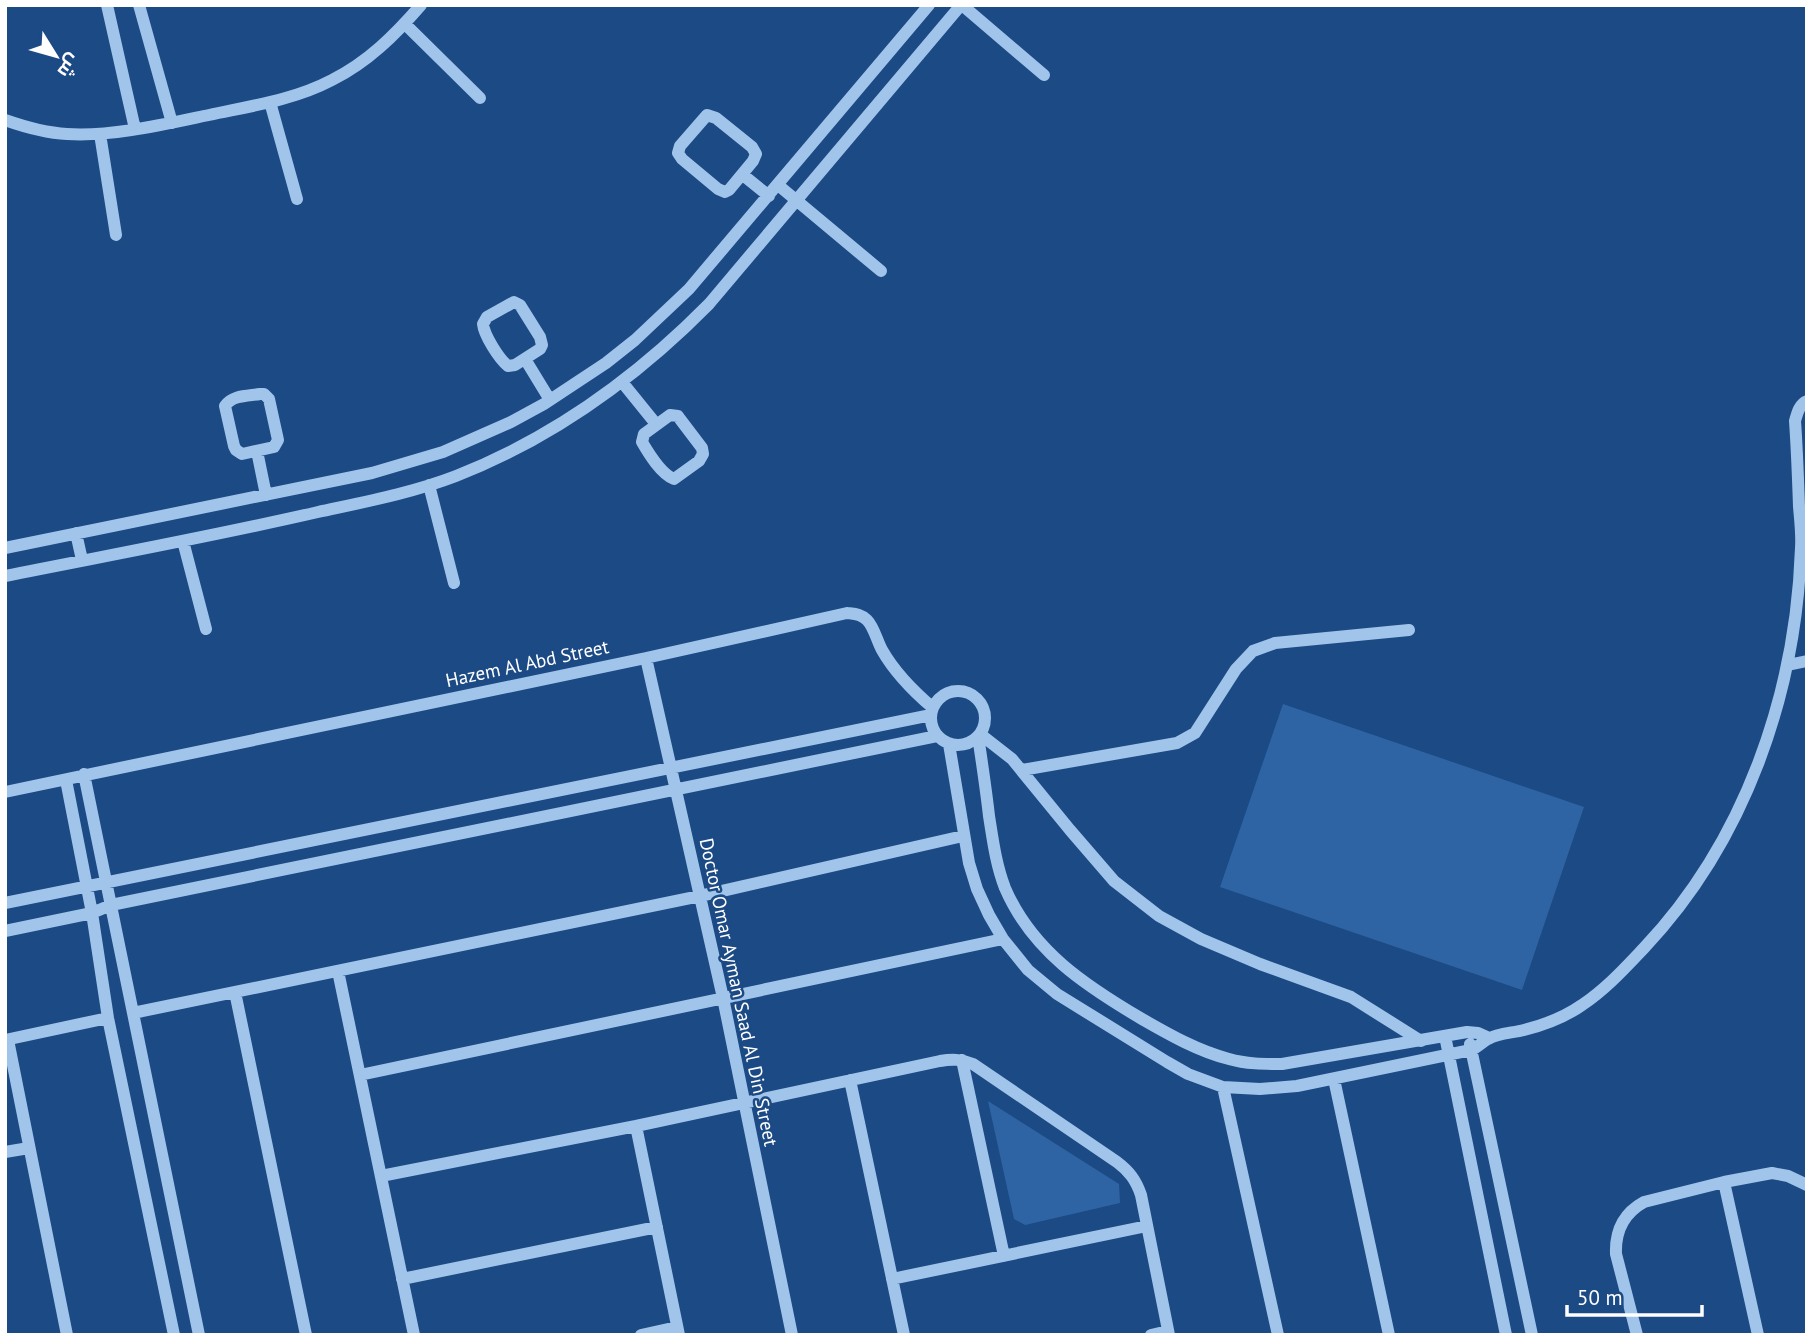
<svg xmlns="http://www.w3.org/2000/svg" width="1812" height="1340" viewBox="0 0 1812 1340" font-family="'PT Sans',Cairo,sans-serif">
<rect width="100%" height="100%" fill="#1b4a85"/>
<path fill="#2e64a3" d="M1283,704L1584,807L1522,990L1220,887Z
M988,1101L1119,1184L1120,1203L1025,1225L1014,1219Z"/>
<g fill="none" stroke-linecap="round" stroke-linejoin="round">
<path stroke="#a1c4eb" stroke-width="12" d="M107,5L135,129
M139,5L172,123
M962,5L1044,75
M405,24L480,98
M270,102L297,199
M707,115L716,118L752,147L756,154L753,161L729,190L725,192L718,189L682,159L678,153L680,146Z
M5,120C25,127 46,133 67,134C111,137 166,124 209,115C251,106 294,100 332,80C368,62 395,35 421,5
M100,134L116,235
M743,175L769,196
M778,185L881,271
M514,302L520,305L540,337L542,345L540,349L515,365L508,366C499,359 484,335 483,324L487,317Z
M525,359L550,400
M622,382L656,424
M260,394H264L269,399L278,440L274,447L242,454L236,450L234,446L225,406C232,395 248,396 260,394Z
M670,415L678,416L680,419L702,448L703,454L699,461L674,479C661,474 649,454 642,442L644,434Z
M257,451L266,495
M429,485L454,583
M76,533L82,560
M183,541L206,629
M5,548L372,473L443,452L511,422L544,404L606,363L635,340L689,289L929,5
M5,576C110,555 214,536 318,512C364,502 412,493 456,476C553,438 637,377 709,304L961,5
M646,658L723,998L792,1335
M1788,665L1807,661
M931 718a27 27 0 1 1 54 0a27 27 0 1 1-54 0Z
M980,734L1012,759L1070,830L1114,881L1159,916L1201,939L1260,964L1351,997L1421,1041
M978,736C982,763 986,789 989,816C993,841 996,865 1005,888C1032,951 1086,986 1142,1019C1170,1035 1198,1051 1229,1059C1246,1064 1264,1064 1282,1064L1467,1032L1478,1033L1489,1038
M949,744L969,863L977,889L989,915L1003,939L1028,970L1057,994L1167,1062L1188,1074L1223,1087L1260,1089L1297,1086L1471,1050C1478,1047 1482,1042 1488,1039C1498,1033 1513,1033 1524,1030C1544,1025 1565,1017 1582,1005C1606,989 1625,968 1644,948C1745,841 1796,694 1801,548C1802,534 1800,520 1799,506C1798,477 1797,449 1795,421C1797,414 1799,404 1807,401
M1022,770L1177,743L1195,733L1236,669L1253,651L1275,643L1409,630
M84,774L199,1335
M66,780L92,913L108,1018L174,1335
M5,792L646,658L847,613C855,614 861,614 867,620C874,627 877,641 882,650C895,673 913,691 933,708
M5,903L931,715
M5,931L92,913L111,905L937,736
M338,971L414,1335
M235,992L306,1335
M133,1013L700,896L963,836
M1445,1036L1506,1335
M5,1040L108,1018
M8,1040L67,1335
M1470,1044L1532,1335
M962,1060L1004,1256
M360,1075L1003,939
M1334,1079L1389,1335
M850,1080L904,1335
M1223,1087L1278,1335
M636,1126L679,1335
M5,1152L29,1148
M381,1176L636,1126L940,1061C952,1059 961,1059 973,1064L1117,1162C1129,1171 1136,1180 1141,1195L1169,1335
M1724,1182L1758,1335
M402,1279L657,1227
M892,1279L1147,1226
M641,1335L677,1327
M1151,1335L1168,1331
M1637,1335L1616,1254C1615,1230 1624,1213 1644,1202L1724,1182L1772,1173L1788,1176L1807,1185"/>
</g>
<g text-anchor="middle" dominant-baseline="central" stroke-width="5" stroke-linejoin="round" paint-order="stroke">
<g font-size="19" fill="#fff" stroke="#1b4a85">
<text transform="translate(527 663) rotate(-12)">Hazem Al Abd Street</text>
<text transform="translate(739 992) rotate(78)">Doctor Omar Ayman Saad Al Din Street</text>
</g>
</g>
<rect width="1812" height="1340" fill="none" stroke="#ffffff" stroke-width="14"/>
<g transform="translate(56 56) rotate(127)" stroke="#1b4a85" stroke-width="5" paint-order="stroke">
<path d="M0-5L12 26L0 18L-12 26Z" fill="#ffffff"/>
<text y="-10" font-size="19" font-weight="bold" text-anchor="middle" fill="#ffffff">ش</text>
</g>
<path d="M1567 1305v10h135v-10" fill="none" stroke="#ffffff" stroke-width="3.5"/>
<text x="1577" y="1305" font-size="21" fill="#ffffff" stroke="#1b4a85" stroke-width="5" paint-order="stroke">50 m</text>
</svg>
